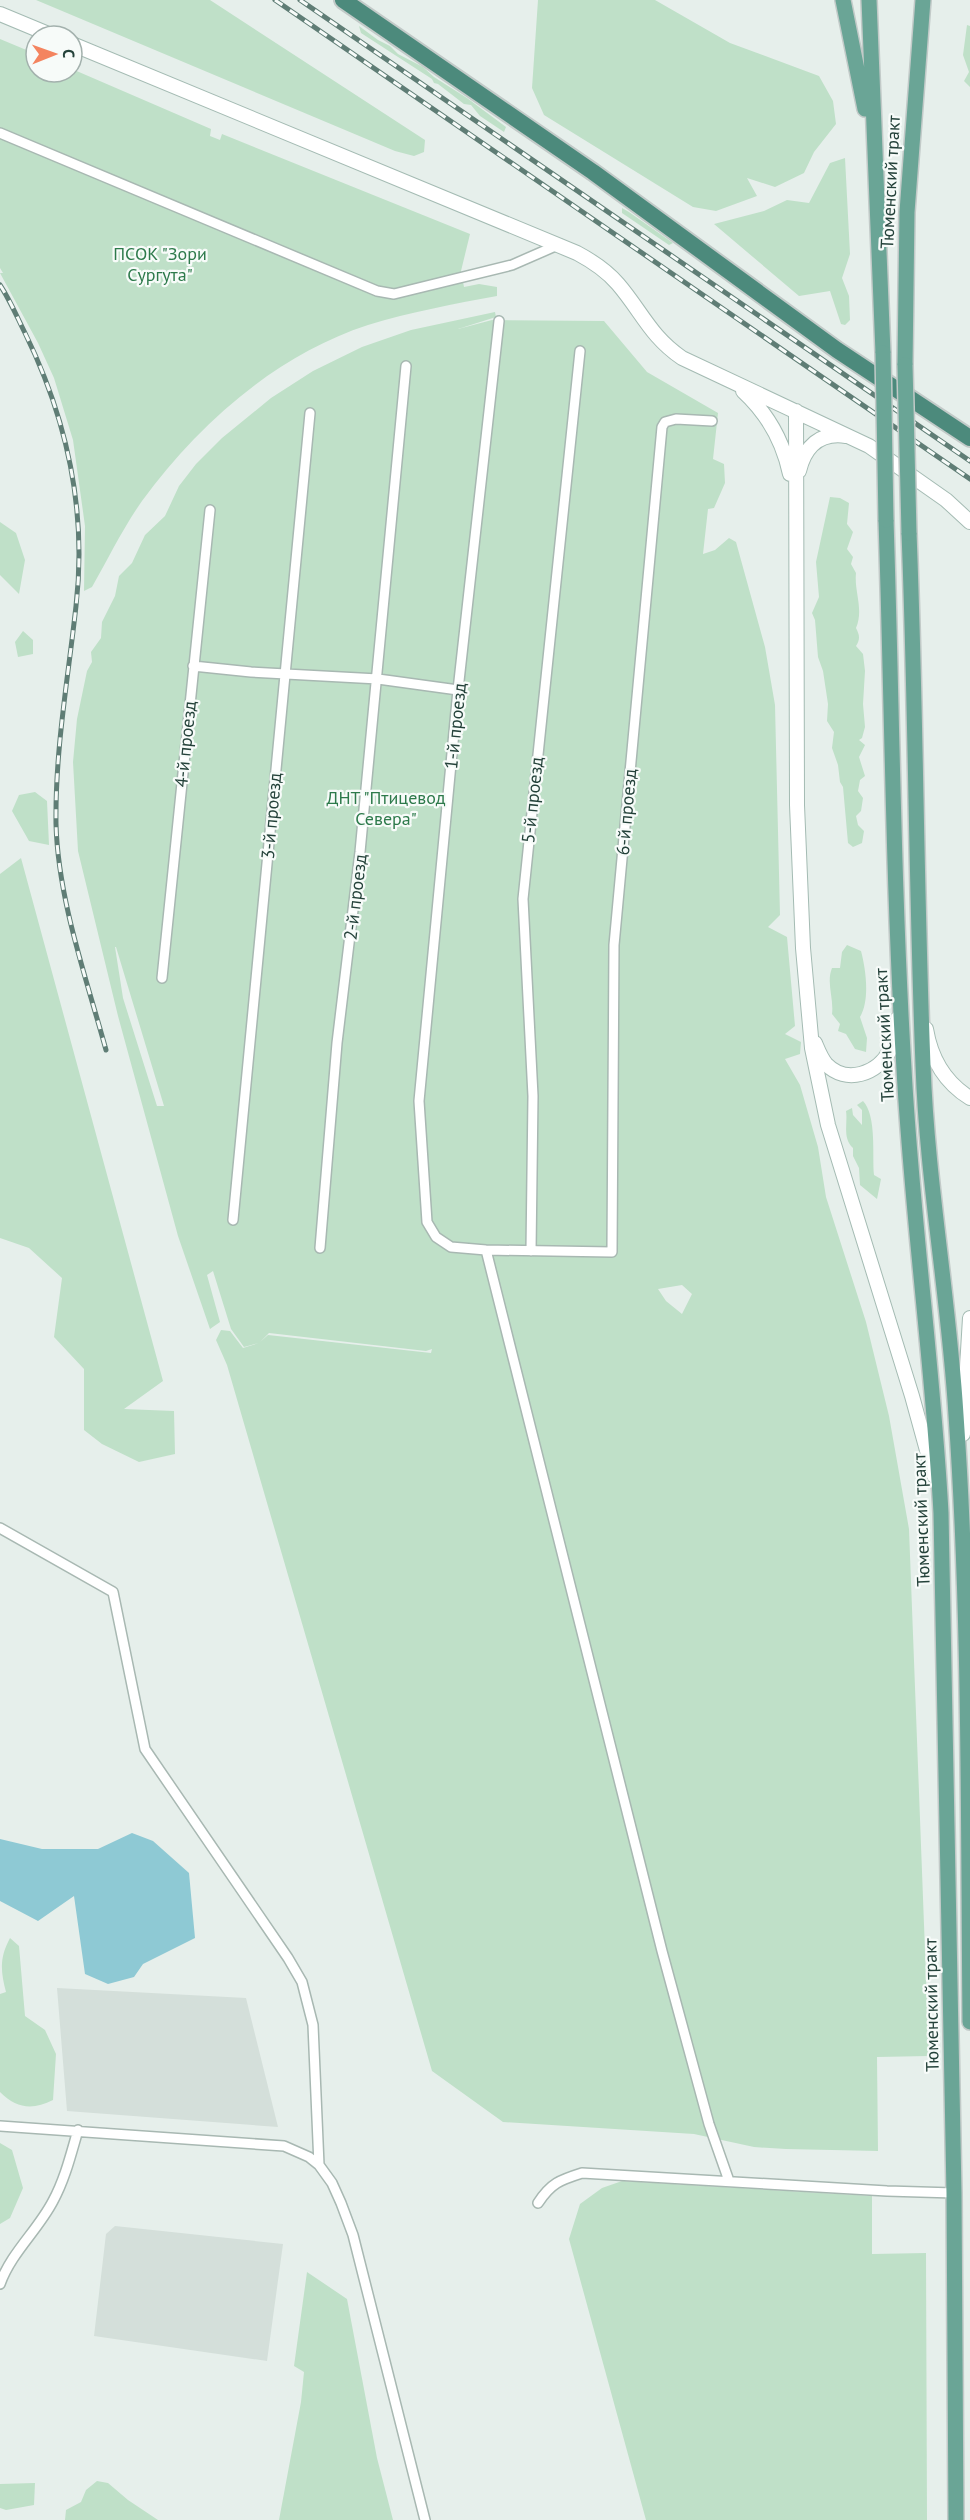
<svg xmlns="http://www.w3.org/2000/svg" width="970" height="2520" viewBox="0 0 970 2520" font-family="'PT Sans',sans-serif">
<rect width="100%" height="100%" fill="#e6efeb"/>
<path fill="#d4dfda" d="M57,1988L246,1998L278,2127L67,2111Z
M115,2226L283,2244L267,2361L94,2336L106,2234Z"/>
<path fill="#bfe0c8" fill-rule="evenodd" d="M36,0H210L425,140L424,152L414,156L395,151Z
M538,0H655L730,43L819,76L833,101L836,124L814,152L804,173L775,187L747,178L757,196L716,211L693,207L544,115L532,88Z
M967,25L970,26V87L964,81L969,72L963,55Z
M359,26L378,40L390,46L398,54L423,67L434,77L467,98L506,127L504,132L480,116L471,105L464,104L438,84L434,83L432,79L361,33Z
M0,39L36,54V72H72V69L211,129L210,136L220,140L222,134L470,234L461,271L464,287L479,284L497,287V296C453,304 411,312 368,325C276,355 198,424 142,501C123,528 108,559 92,587L84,591L85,526L73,440L54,378L38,343L0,273H3L0,268Z
M845,158L850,254L842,278L849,296L850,320L845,325L841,324L830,291L799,296L714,224L764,211L787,200L809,203L830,163Z
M622,208L629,212L673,243L669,245L622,213Z
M495,312L496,317L458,329L492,320L604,321L647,372L718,413L713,459L724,464L725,483L714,508L708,509L703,554L715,550L729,538L736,542L765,647L775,705L780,915L768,927L787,937L795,1026L785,1034L801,1042L800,1054L785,1059L800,1085L818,1147L826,1197L866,1322L889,1416L909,1529L929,2056L877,2057L878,2151L786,2149L754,2147L694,2134L503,2122L432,2071L227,1365L216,1340L221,1330L230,1331L243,1348L259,1343L244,1347L231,1329L213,1271L207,1275L220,1322L210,1329L178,1236L118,1016L78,851L73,762L77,719L87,671L92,662L91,652L101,638L102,622L115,596L119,576L132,563L145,535L165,516L179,486L196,464L222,438L271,398L313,371L362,347L411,330ZM115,947H116L164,1106H157L123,998ZM682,1285L692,1294L682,1314L666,1301L658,1289ZM269,1333L426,1351L432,1349L431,1353L268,1335L260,1342Z
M830,497L840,498L849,503L847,524L853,532L847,549L853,557L851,564L856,573C854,592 864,609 856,628C860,636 860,639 856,646L863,654L865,671L863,704L865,727L862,738L859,740L865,745L859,757L865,776L860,780L858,791L863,798L861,811L856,816L858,825L864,831L862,843L853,847L848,843L843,787L840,782L838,765L832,748L834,732L827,721L828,704L823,671L818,657L815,620L812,613L819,597L816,562Z
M0,522L16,533L25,560L19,594L0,575Z
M23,631L33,640V654L18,657L15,642Z
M35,792L47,801L49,845L29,841L12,811L19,795Z
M21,858L163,1381L124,1409L174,1411L175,1454L139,1462L102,1444L84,1430V1369L54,1337L62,1278L29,1248L0,1238V874Z
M847,945L861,951C866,970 870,1000 860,1017L867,1038L866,1052L855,1049L846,1034L838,1031L840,1024L832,1014C834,998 826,983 832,968H840L842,952Z
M863,1101C877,1116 872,1156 874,1175L881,1179L877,1199L860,1185L859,1168L853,1156V1148C842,1138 848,1123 846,1111L852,1108L853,1115L862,1125V1110L857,1105Z
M10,1938L19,1946L25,2016L45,2030L56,2054L53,2100C33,2110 17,2109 0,2092V1994L6,1992C0,1969 0,1957 10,1938Z
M0,2143L12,2150L23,2188L10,2218L0,2224Z
M622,2181L872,2196V2254L926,2253L927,2520H646L569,2239L580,2204L602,2188Z
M307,2272L347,2299L377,2458L393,2520H279L301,2402L304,2372L294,2366Z
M97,2481L108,2483L128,2500L158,2520H65L66,2510L81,2502L86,2490Z
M35,2483L34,2505L6,2510L0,2508V2484Z"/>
<path fill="#8ec9d4" d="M132,1833L153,1841L189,1873L195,1938L143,1964L134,1977L108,1984L85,1974L74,1896L38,1921L0,1901V1839L42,1849H98Z"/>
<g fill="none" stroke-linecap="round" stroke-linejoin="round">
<defs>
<path id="minor" d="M0,133L377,291L394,294L512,265L560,244
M499,321L458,690L419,1101L427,1222L436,1237L451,1247L486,1250L612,1252L614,945L662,427L665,422L676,419L712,421
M193,666L251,672L378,679L458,690
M162,978L210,510
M233,1220L310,413
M320,1248L337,1043L360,852L406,366
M486,1250L662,1951L709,2124L729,2181
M531,1251L533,1096L523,899L580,351
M0,1528L113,1592L145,1749L288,1958L302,1982L313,2025L319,2165
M0,2126L284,2146L309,2157L319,2165L332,2183L341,2203L353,2235L425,2520
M538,2203C551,2183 560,2180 582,2173L887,2191L954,2193
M0,2284C11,2253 38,2230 53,2201C65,2179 71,2154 78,2130"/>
<path id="secondary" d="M0,14L53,36
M72,44L577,253C592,261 607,271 618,284C642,312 650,336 682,358L869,446L946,500L970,522
M743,391C768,414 783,441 790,474
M796,411L797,805L803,948L812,1048L828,1125L912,1396L934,1476
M799,471C805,446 820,432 846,436
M926,1029C931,1059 944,1082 970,1098
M815,1043C818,1050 821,1058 826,1064C846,1085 878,1074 890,1050C895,1040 896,1029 898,1018
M963,1434L970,1318"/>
<path id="primary" d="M843,0L865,109
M869,0L883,353
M905,365L907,212L923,0
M886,520C892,703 893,887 904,1069C912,1218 933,1365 941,1513L954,2193L956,2520
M909,533C916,710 916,887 923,1065C927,1182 949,1298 956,1415C970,1617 968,1820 970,2022"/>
<path id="trunk" d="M343,0L593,172L837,350L970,438"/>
</defs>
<use href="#minor" stroke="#a8b8b2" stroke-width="12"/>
<use href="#secondary" stroke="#a4bbb3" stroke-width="16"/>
<use href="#primary" stroke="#c2cac8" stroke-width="18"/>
<use href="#trunk" stroke="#c2cac8" stroke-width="20"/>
<use href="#minor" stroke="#fff" stroke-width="9"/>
<use href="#secondary" stroke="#fff" stroke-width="14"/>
<use href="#primary" stroke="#6aa596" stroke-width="15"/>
<use href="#trunk" stroke="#4c8a7c" stroke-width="16"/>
<defs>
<path id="rail" d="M275,0L970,479
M300,0L970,461
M0,285C10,300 17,317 25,333C67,419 87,511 76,606C68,679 55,750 56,824C58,899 86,977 106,1050"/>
</defs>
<use href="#rail" stroke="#5f7d75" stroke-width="5"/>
<use href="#rail" stroke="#f7fbf9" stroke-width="3" stroke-dasharray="9" stroke-linecap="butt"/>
<defs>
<path id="primary-bridge" d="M883,353L886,520
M905,365L909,533"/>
</defs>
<use href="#primary-bridge" stroke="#c2cac8" stroke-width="18" stroke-linecap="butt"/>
<use href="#primary-bridge" stroke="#6aa596" stroke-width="15"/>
</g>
<g text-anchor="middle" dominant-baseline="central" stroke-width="4.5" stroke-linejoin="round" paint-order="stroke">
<g font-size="18" fill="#24423a" stroke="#f7fbf9">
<text transform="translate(890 182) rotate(-87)">Тюменский тракт</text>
<text transform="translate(455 726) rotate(-84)">1-й проезд</text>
<text transform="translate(185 744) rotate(-84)">4-й проезд</text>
<text transform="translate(532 800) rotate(-84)">5-й проезд</text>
<text transform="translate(626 812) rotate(-85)">6-й проезд</text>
<text transform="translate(271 816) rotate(-85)">3-й проезд</text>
<text transform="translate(355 897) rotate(-83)">2-й проезд</text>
<text transform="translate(884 1035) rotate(-93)">Тюменский тракт</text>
<text transform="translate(921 1520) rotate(-92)">Тюменский тракт</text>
<text transform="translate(931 2005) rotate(-91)">Тюменский тракт</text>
</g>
<g font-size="18" fill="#2d7a4b" stroke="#f7fbf9">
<text x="160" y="253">ПСОК "Зори<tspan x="160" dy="21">Сургута"</tspan></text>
<text x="386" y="797">ДНТ "Птицевод<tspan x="386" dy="21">Севера"</tspan></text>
</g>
</g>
<g transform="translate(54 54) rotate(89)"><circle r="28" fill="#f7fbf9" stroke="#a3b1ad" stroke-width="1.5"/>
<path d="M0-4.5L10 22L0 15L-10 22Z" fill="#f4845f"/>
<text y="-9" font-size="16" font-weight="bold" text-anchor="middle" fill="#24423a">С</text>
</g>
</svg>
